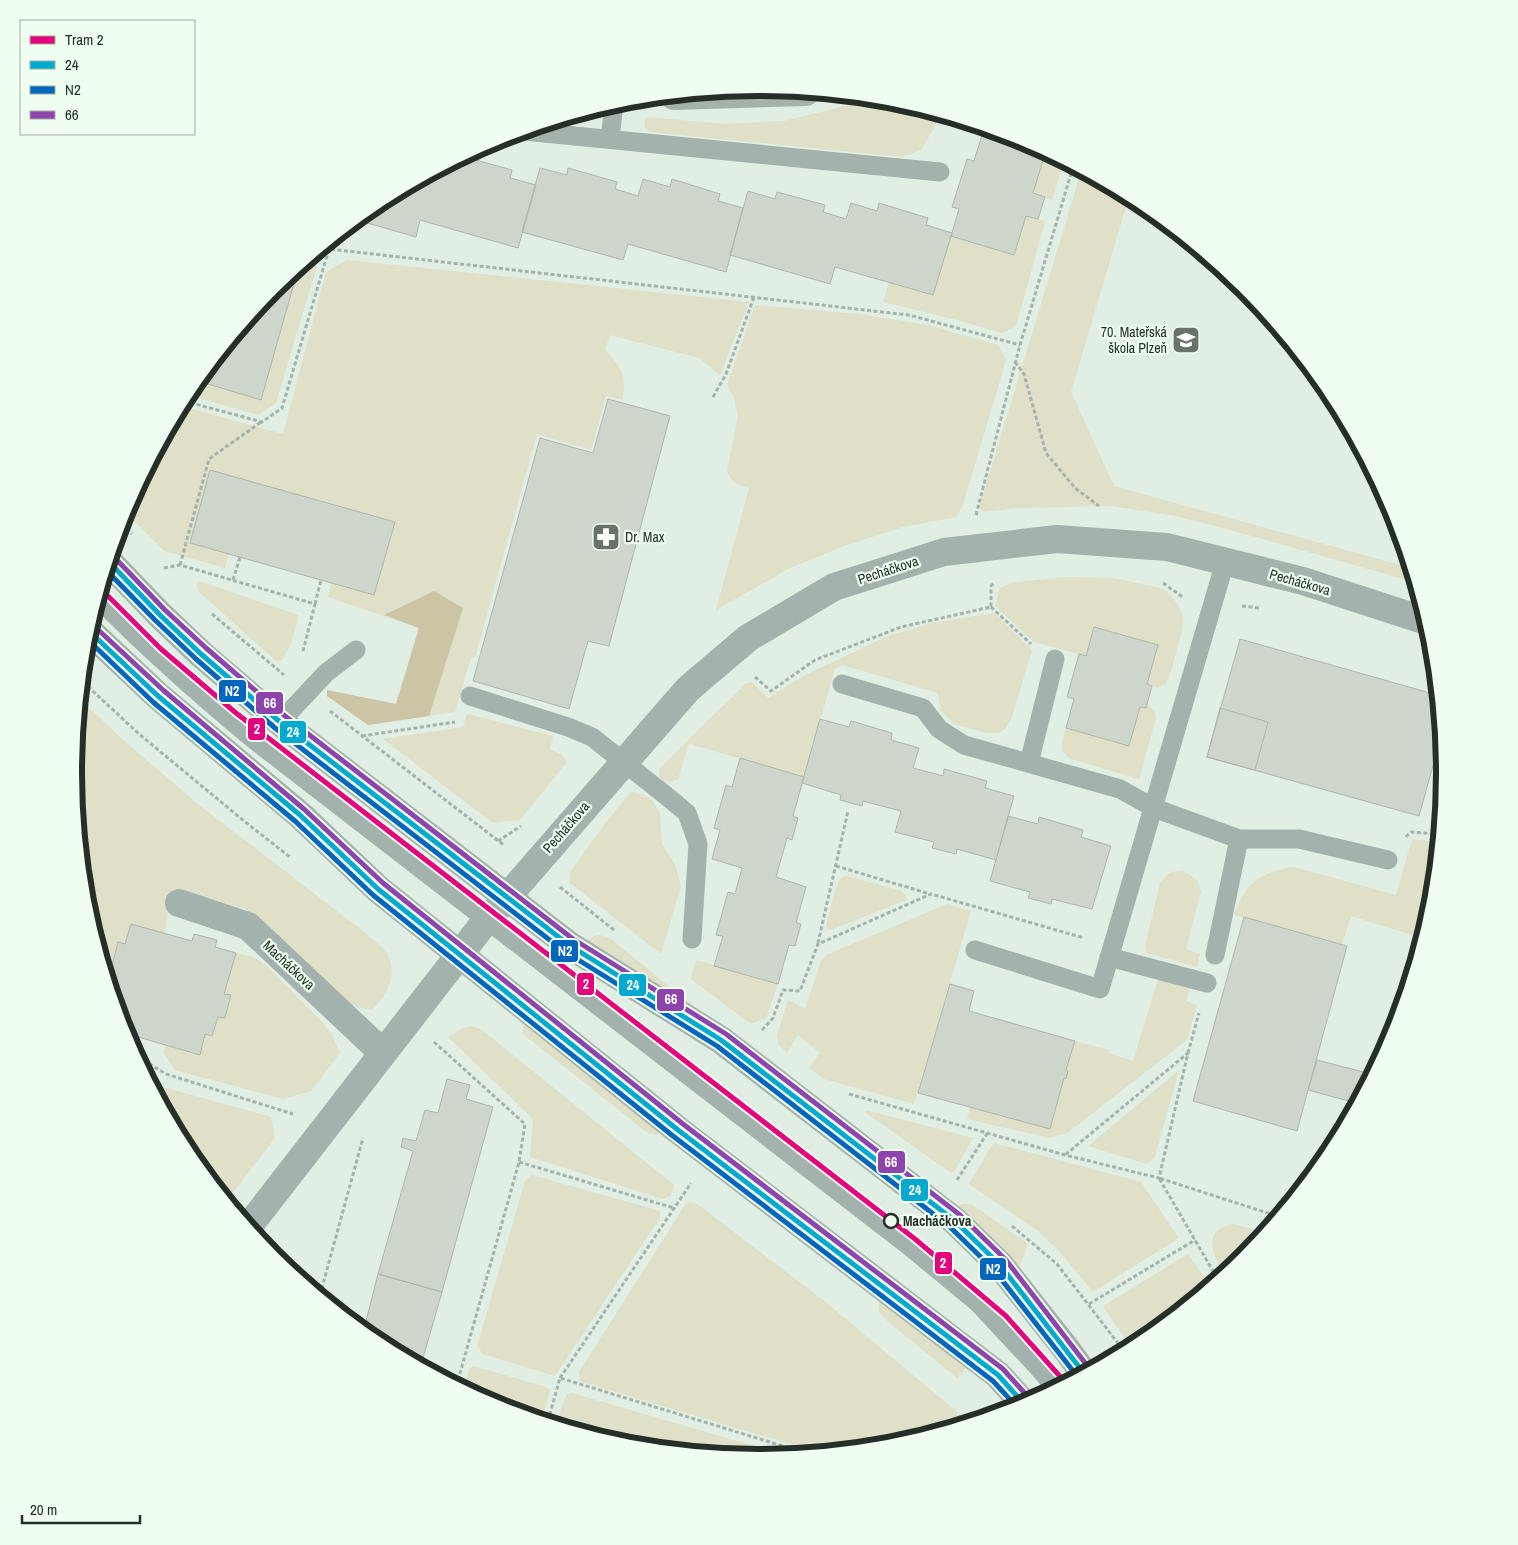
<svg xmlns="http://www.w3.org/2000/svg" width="1518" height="1545" viewBox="0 0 1518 1545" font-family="'Archivo Narrow',sans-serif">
<rect width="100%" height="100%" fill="#e1eee3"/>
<path fill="#e0dfc8" d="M874,99L893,100L1021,140L1064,162L1052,200L1033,193L1045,154L938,121L921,150L903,157L649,132L645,128L644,122L647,117L725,124L784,121Z
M1081,172L1129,197L1071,392L1114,486L1400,565L1408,561L1414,582L1227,529L1175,516L1111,506L1019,508L984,512L981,509L980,505Z
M1026,216L1045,221L1017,323L1013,328L1001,333L957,320L883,302L889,283L933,295L951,236L1014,255Z
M347,260L749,302L720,375L699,358L610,335L605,350C623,369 626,375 623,400L606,396L591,450L537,434L475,658L471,657L455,712L368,725L327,696V690L396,704L419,628L328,597L332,583L374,594L395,522L210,470L190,543L229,554L225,568L164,551L125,512L181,406L283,434L326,272Z
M306,262L317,266L276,403L258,415L188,395L198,381L261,399L298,269Z
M755,305L859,314L928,325L998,345L1006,360L963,505L956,517L903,527L847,545L790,568L716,610L749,488L734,483L727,472L738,416L734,398L727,385Z
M1066,577L1114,578L1164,589C1190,613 1184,624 1176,653C1173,663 1171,674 1166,683L1158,688L1147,684L1158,645L1095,627L1086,656L1034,642L995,606L1000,588L1010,583Z
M199,581L299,615L291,644L282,660L276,661L198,591L197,585Z
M994,613L1032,650L1012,717L1006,728L999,733H986L954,724L940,710L938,693L842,665L835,669L804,777L689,744L678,779L671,782L663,781L659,776L660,768L745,684L752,682L768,698L805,675L888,636L932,623Z
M81,700L121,738L199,805L368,935C373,940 381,945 385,951C400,972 388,994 372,1010L359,1008L334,997L246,909L174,889L164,933L131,924L125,944L118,943L113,962L106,960L105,965L87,906L74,772Z
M1147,705L1154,710L1156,718L1139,779L1071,759C1057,749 1062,743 1066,728L1129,746L1140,707L1146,708Z
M467,714L553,736L550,749L561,754L567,762L520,820L493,823L383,739L463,727Z
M631,792L642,794L652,800L660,813L662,844L675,864L681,886L661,954L570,883V872L606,822Z
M1412,839L1437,842L1431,906L1422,938L1351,916L1342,944L1234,915C1237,907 1240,899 1245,892C1256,876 1276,869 1294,867L1396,895Z
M1183,870L1197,880L1201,891L1186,949L1200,954L1197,967L1147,953L1145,946L1160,883C1167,874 1171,871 1183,870Z
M847,876L902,891L906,896V900L831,930L827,929L826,925L837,885L842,877Z
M947,904L971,911L914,1104L824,1079L809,1068L820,1053L798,1035L787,1053L779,1045L777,1035L788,1000L805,1009L820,963L826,955Z
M600,935L611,939L692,1005L584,942L594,936Z
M236,953L254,957L268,967L323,1023L332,1035L340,1053L311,1091L283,1099L175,1070L164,1053L165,1045L200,1055L205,1034L212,1036L218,1017L225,1018L231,996L224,994Z
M696,960L778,984L766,1018L751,1024L691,979Z
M1159,976L1191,985L1186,1001L1197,1005L1187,1040L1067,1133L1049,1138L967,1119L970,1107L1050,1129L1064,1078H1066V1070L1075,1041L1109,1050L1108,1053L1133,1061Z
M523,1022L661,1131L656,1135L649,1134L523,1034Z
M472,1026L482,1030L674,1185L671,1195L663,1199L530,1157L533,1119L448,1037L463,1028Z
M1179,1070L1155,1157L1147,1164L1088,1146Z
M152,1084L271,1117L275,1138L231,1195L224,1196L189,1153Z
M866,1110L973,1138L954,1172H950L866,1113Z
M994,1143L1141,1182L1179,1238L1093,1292L1059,1251L1038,1231L969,1184L989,1150Z
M532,1175L660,1211V1218L555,1376L483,1354L477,1346L525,1181Z
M687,1202L696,1203L823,1300L969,1422L892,1445L817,1452L579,1381V1372Z
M963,1204L973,1205L1028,1244L1020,1266L1014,1264L954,1207Z
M1233,1224L1258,1230L1264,1233L1243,1257L1224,1273C1216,1261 1204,1239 1221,1228C1225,1226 1229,1225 1233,1224Z
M1188,1254L1210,1285L1139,1342L1131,1347L1103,1306Z
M879,1300L966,1367L958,1379L885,1319L879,1312Z
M473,1366L543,1386L550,1390L542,1419L497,1405L464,1388L469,1370Z
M572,1393L786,1455L759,1458L625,1445L557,1424L563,1403L567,1394Z"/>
<path fill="#ccc5a5" d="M434,591L463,608L429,716L368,725L327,696V690L396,704L419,628L384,615Z"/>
<path fill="#ced5ca" stroke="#aeb5ab" d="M982,135L1045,154L1033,193L1045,197L1038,219L1026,216L1014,255L951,236L959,209L952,207L967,159L974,161Z
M463,157H465L512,170L510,178L536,185L518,248L420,220L416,237L357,220L379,203L455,161L462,163Z
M540,168L567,175L568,168L617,182L615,189L638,196L643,179L670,187L672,179L720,194L718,201L743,208L726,272L628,244L623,260L522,232Z
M748,191L775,199L777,192L825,205L823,212L846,219L851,203L877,211L879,203L928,218L926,225L952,233L933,295L835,267L830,284L730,255Z
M298,269L261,400L198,381L275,288Z
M608,399L670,416L609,646L588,641L569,709L473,681L540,438L593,453Z
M210,470L395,522L374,595L190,543Z
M1094,627L1158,645L1147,684L1152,686L1146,708L1140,707L1129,746L1066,728L1074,699L1067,697L1079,654L1086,656Z
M1240,639L1437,695L1441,737L1419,816L1207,757Z
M1220,708L1268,722L1255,770L1207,757Z
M820,719L849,727L851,721L892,733L891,740L919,748L913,768L943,776L944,769L987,781L985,788L1014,796L996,860L957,849L956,854L932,848L934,842L895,832L901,811L863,801L862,806L840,800L841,795L802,783Z
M740,758L804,777L793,816L798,818L792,840L787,838L776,877L806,887L796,923L801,924L795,946L789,945L778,984L714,966L723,936L716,935L728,892L735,894L742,868L712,859L720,830L714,828L726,785L732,787Z
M1008,816L1038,824L1039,817L1083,830L1081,837L1111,846L1092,909L1052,899L1051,904L1028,898L1030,892L990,881Z
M1244,917L1347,946L1297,1131L1193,1101Z
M131,924L192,941L194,934L217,940L215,947L236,953L224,994L231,995L225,1018L218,1017L212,1036L205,1034L200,1055L138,1037L136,1045L131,1043L126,1034L105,965L106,960L113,962L118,942L125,944Z
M950,984L974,991L969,1011L1075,1041L1066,1070L1068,1071L1066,1079L1064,1078L1050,1129L918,1093Z
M1317,1060L1371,1074L1356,1103L1308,1090Z
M447,1079L470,1085L466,1099L493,1107L442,1292L378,1274L413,1151L401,1147L403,1138L416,1141L425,1110L438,1113Z
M378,1274L442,1292L421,1365L378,1342L354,1322L365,1325Z"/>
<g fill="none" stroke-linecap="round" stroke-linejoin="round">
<path stroke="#a5b2ac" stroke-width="3" stroke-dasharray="4 2.5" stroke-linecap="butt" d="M1015,362L1024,374L1046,453L1075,488L1099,506
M713,397L726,374L754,297
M184,401L262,422L282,408L329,249L909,315L1020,345
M976,515L1020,345L1073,167
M122,524L132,534
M180,565L209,459L261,422
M164,568L180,565L315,604L303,651
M233,580L240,557
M1163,583L1184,598
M315,604L321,580
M1242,606L1259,608
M991,607L1031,644
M212,614L284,675
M755,677L771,691L815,660L901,627L991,607V586L995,582
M83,682L139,734L244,821L290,857
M81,700L90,688
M330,711L505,846
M362,736L455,722
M1435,833L1440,812
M1406,837L1411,832L1438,834
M498,841L521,826
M836,866L930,894
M560,887L614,930
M818,943L848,811
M762,1030L773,1018L783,990L800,991L818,944L931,894L1084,938
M434,1042L525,1124L519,1162L457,1384
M1188,1053L1199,1013
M138,1057L166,1074L293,1114
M849,1094L1065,1155L1159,1178L1188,1053L1065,1155
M519,1162L674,1208
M957,1180L988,1132
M1012,1226L1057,1264L1124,1351
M1217,1278L1159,1178L1277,1216
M320,1295L363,1138
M1089,1304L1195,1240
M560,1378L691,1183
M548,1421L560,1378L806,1453"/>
<path stroke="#a3b2ad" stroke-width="19" d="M524,131L940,172
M610,139L614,104
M99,599C148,649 199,694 253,739L909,1246L978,1303L1036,1365L1055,1387
M842,684L923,708L939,729L964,745L1120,789L1154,808L1239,839H1299L1388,860
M470,696L568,727L592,737L664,794L687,813L698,844L692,939
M280,722L326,673L356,650
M1029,763L1055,659
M975,950L1100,989L1225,562
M1215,955L1239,839
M1109,957L1207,983"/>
<path stroke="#a3b2ad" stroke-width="28" d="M674,96L806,92
M179,903L248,926L383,1053
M249,1226L481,927L688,689L748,638L834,587L944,552L1057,539L1167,547L1303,581L1426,621"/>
<path stroke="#a3b2ad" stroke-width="28" d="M110,563L160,615L201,654L280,722L569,945L721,1040L955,1221L1000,1265L1067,1350L1083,1372
M89,631L158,696L300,815L378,889L678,1130L998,1375L1024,1404"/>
<defs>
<path id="bus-1" d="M110,563L160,615L201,654L280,722L569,945L721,1040L955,1221L1000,1265L1083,1372
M89,631L158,696L300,815L378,889L678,1130L998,1375L1024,1404"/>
<path id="bus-2" d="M107,571L155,620L196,659L275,728L564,951L717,1046L950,1227L994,1270L1077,1376
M87,639L153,702L295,821L373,895L673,1136L993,1381L1017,1407"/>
<path id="bus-3" d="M115,558L165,610L206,648L285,716L573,939L726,1034L960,1215L1006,1260L1089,1368
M94,626L163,690L305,810L383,883L683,1124L1003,1369L1030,1399"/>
</defs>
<use href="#bus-1" stroke="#f0fef1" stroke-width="9"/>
<use href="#bus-2" stroke="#f0fef1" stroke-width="9"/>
<use href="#bus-3" stroke="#f0fef1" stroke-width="9"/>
<use href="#bus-1" stroke="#00a9ce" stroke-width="5"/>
<use href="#bus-2" stroke="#0065bd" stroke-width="5"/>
<use href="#bus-3" stroke="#8e44ad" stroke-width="5"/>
<defs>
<path id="tram-1" d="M102,590L161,649L236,713L915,1239L1006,1316L1065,1382"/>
</defs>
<use href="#tram-1" stroke="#f0fef1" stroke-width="9"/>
<use href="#tram-1" stroke="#e5007d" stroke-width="5"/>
</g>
<defs>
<symbol id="school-square" viewBox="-11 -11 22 22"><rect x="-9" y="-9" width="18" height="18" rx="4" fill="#677269" stroke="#f0fef1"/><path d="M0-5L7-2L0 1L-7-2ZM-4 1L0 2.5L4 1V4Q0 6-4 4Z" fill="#fff"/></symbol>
<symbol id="pharmacy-square" viewBox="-11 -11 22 22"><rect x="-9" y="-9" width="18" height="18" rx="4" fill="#677269" stroke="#f0fef1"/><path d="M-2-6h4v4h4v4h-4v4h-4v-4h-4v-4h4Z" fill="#fff"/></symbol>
</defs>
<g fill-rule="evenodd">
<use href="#school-square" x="1170" y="324" width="32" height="32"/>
<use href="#pharmacy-square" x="590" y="521" width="32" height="32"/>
</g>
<circle fill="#f0fef1" stroke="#262f27" stroke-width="2.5" cx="891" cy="1221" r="7"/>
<g text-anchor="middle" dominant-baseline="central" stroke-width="4.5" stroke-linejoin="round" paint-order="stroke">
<g font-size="14" fill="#262f27" stroke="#f0fef1" text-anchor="end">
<text x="1167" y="332">70. Mateřská<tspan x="1167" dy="16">škola Plzeň</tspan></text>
<text x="625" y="537" text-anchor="start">Dr. Max</text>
</g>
<g font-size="14" fill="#262f27" stroke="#f0fef1">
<text transform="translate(888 570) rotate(-18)">Pecháčkova</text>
<text transform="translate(1300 582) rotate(16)">Pecháčkova</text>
<text transform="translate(566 827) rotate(-49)">Pecháčkova</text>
<text transform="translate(289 965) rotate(43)">Macháčkova</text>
</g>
<g font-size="14" font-weight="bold" fill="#262f27" stroke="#f0fef1" text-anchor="start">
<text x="903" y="1221">Macháčkova</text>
</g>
</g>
<path d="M0 0H1518V1545H0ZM758 96H760A676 676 0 0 1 1436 772V773A676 676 0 0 1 760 1449H758A676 676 0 0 1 82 773V772A676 676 0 0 1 758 96Z" fill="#f0fef1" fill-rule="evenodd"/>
<path fill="none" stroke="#262f27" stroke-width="6" d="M758 96H760A676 676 0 0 1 1436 772V773A676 676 0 0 1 760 1449H758A676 676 0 0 1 82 773V772A676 676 0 0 1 758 96Z"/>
<g stroke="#f0fef1" stroke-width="2">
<rect x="218" y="679" width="29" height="24" rx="5" fill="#0065bd"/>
<rect x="255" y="691" width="29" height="24" rx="5" fill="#8e44ad"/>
<rect x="247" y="717" width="19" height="24" rx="5" fill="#e5007d"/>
<rect x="279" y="720" width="28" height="24" rx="5" fill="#00a9ce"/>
<rect x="550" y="939" width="29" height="24" rx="5" fill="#0065bd"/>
<rect x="576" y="972" width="19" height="24" rx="5" fill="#e5007d"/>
<rect x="618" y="973" width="29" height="24" rx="5" fill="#00a9ce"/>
<rect x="656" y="988" width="29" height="24" rx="5" fill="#8e44ad"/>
<rect x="877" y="1150" width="29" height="24" rx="5" fill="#8e44ad"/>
<rect x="900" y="1178" width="29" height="24" rx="5" fill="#00a9ce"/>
<rect x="934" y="1251" width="19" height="24" rx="5" fill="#e5007d"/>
<rect x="979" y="1257" width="28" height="24" rx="5" fill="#0065bd"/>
</g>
<g font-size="14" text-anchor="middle" font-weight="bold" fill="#fff">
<text x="232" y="696">N2</text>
<text x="270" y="708">66</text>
<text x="257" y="734">2</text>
<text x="293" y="737">24</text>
<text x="565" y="956">N2</text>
<text x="586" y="989">2</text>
<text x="633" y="990">24</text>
<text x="671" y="1004">66</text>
<text x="891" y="1167">66</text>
<text x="915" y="1195">24</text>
<text x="943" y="1268">2</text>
<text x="993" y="1274">N2</text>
</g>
<rect x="20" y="20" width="175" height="115" fill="#f0fef1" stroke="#9faba0"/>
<rect x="30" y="36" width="25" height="8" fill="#e5007d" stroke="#9faba0"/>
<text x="65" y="45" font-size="15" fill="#262f27">Tram 2</text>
<rect x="30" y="61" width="25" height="8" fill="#00a9ce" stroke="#9faba0"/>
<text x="65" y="70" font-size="15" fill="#262f27">24</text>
<rect x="30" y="86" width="25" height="8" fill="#0065bd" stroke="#9faba0"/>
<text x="65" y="95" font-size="15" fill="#262f27">N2</text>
<rect x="30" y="111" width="25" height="8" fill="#8e44ad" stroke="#9faba0"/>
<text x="65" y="120" font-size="15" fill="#262f27">66</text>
<path d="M22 1515v8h118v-8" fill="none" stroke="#262f27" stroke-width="2.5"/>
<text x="30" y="1515" font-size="15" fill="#262f27" stroke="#f0fef1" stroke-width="4" paint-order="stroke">20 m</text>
</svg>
